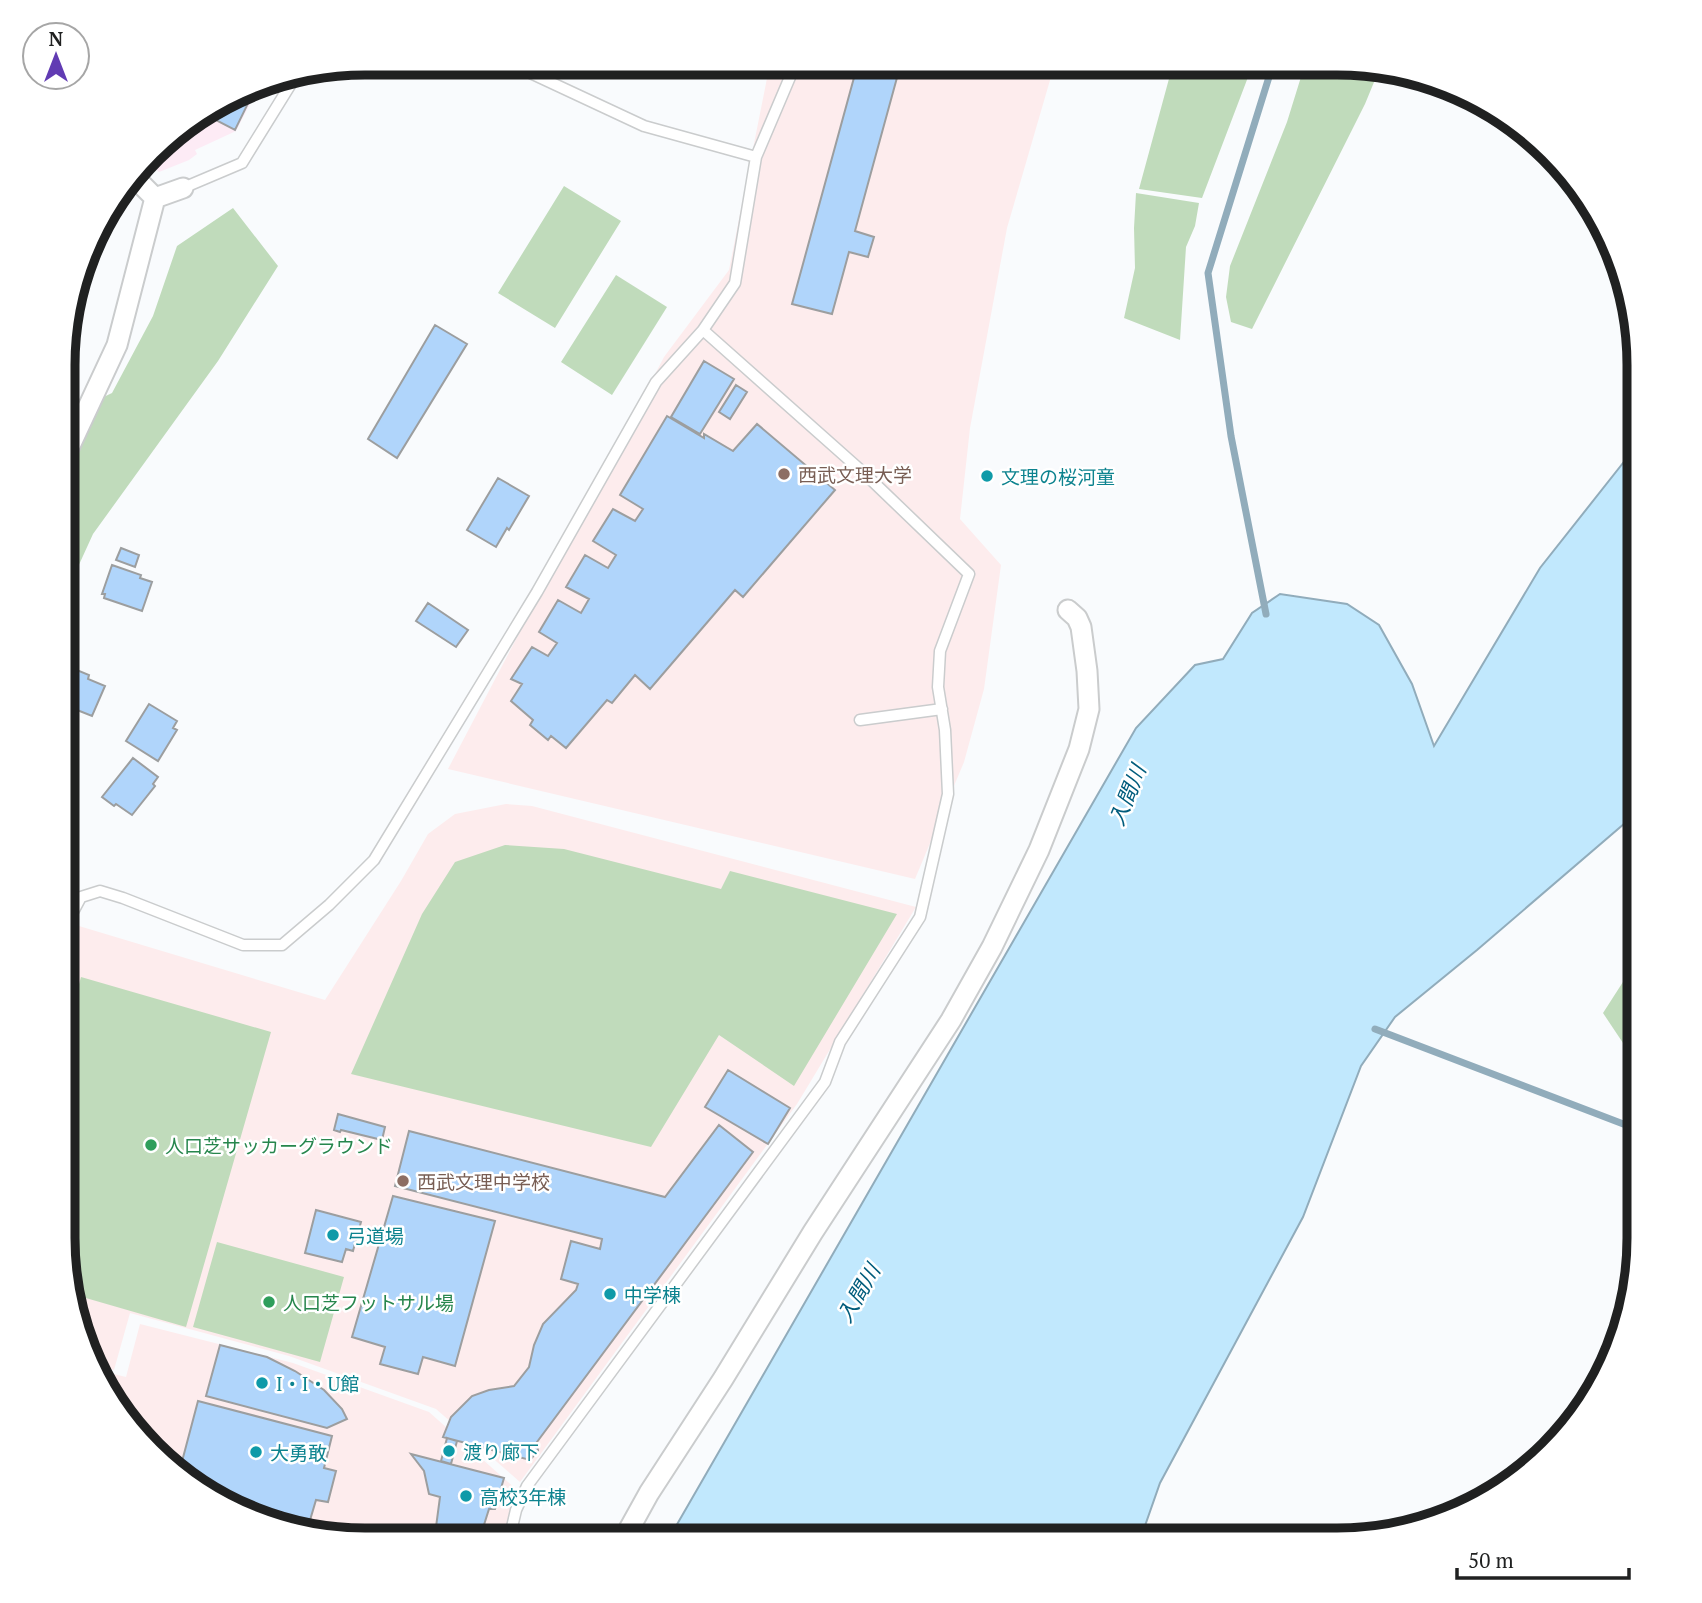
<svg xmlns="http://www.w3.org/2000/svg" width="1702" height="1603" viewBox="0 0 1702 1603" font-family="'PT Serif','Noto Sans JP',serif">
<rect width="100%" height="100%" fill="#f9fbfd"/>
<path fill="#fdebf5" d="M261,83L236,131L195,150L197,154L189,160L159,172L148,161L166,138Z"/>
<path fill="#fdeced" d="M770,63H1055L1007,228L970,428L960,519L1001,565L984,689L964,762L915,879L448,769L664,357L729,270Z
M506,804L532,806L916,907L797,1104L520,1482L436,1409L289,1356L130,1313L114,1370L93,1364L86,1353L64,1257L65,967L79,926L325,1000L401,881L428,834L455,814Z
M140,1324L293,1363L429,1412L516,1489L503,1540H365L232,1509L138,1437L97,1370L126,1377Z"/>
<path fill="#c0dbbb" d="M1173,64H1253L1202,198L1139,189Z
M1305,64H1356L1379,70L1365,104L1252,329L1231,322L1226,297L1230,266L1287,122Z
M564,186L621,221L555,328L498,293Z
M1136,193L1199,203L1195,226L1186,247L1180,340L1124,318L1135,268L1134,228Z
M233,208L278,266L218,361L93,534L67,591L68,414L112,393L153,316L177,246Z
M616,275L667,307L612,395L561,362Z
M505,845L564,849L721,889L730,871L897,914L794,1086L719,1035L651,1147L351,1074L422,914L455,862Z
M1639,957V1067L1603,1013Z
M81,977L271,1032L186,1327L72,1294L64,1257L65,1034Z
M217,1242L344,1277L320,1362L193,1327Z"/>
<path fill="#c1e8fd" stroke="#91acbb" stroke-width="2" d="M1638,444L1639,811L1477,950L1395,1017L1361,1066L1303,1217L1160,1483L1140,1540H668L1136,728L1195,665L1223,659L1252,613L1280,594L1347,604L1379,625L1412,684L1434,746L1540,568Z"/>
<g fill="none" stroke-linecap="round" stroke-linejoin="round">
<path stroke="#91acbb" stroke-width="7" d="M1266,614L1231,436L1208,273L1273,64
M1375,1029L1639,1130"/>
</g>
<path fill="#b0d5fb" stroke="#9c9e9f" stroke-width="2" d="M858,63H901L855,231L874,237L868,257L849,252L832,314L792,304Z
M257,85L235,130L206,115Z
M435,325L467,344L397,458L368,439Z
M704,361L734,379L700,434L671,417Z
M736,385L747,392L730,419L719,412Z
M667,416L704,438V434L733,451L757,424L835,490L743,597L735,590L650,689L635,675L612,703L607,700L566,748L551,736L548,740L530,725L533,720L511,701L522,684L511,679L532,647L548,656L557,643L539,632L558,600L581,613L589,599L566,587L585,555L608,568L616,555L593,541L613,509L635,521L643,509L620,495Z
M498,478L529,496L509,530L507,528L496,547L467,530Z
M121,548L139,555L135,567L116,560Z
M112,565L141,575L140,578L152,582L142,611L104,598L105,594H102Z
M428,603L468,630L456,647L416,621Z
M67,666L89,675L88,679L105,686L92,716L67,706Z
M149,704L177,721L173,728L177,730L158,761L126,741Z
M133,758L158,777L153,784L155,786L132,815L116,804L114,806L102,797Z
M728,1070L790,1108L768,1144L705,1107Z
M338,1114L385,1127L382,1140L341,1130L340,1132L334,1130Z
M719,1125L753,1152L537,1442L538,1451L530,1460L443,1437L451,1417L472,1396L489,1390L514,1386L529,1367L534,1345L543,1324L576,1290L578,1284L561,1279L571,1241L600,1249L602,1239L395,1186L409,1131L665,1197Z
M393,1196L495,1221L455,1366L423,1357L418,1374L380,1364L385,1347L352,1337Z
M316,1210L361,1222L353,1251L346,1249L342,1262L305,1253Z
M220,1345L267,1357L295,1371L324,1390L342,1409L347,1419L327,1428L206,1396Z
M198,1401L332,1436L324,1468L336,1471L328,1502L316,1500L308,1527L232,1509L180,1469Z
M447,1438L457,1441L451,1464L441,1461Z
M411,1454L504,1478L495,1509H489L483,1528L477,1527L474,1540H427L436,1527L440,1497L429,1494L424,1471Z"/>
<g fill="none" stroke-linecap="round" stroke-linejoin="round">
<defs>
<path id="service" d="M509,63L644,126L756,157
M183,188L242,163L297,74
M860,720L942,709
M65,927L81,897L100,891L123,898L243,945H282L329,905L374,860L537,592L656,382L703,330
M509,1540L516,1510L527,1486L825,1082L840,1042L920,917L948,794L945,730L938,687L940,651L969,574L865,474L703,330L735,283L756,157L796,63"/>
<path id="minor" d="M134,177L155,198L183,188
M68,450L117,345L155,198
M623,1540L649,1493L723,1379L813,1232L951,1020L992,947L1039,850L1079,749L1089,709L1087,671L1081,627L1077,618L1068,610"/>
</defs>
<use href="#service" stroke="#cacccd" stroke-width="13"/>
<use href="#minor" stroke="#cacccd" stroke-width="23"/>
<use href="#service" stroke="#fff" stroke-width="10"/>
<use href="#minor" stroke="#fff" stroke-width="19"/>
</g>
<g fill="#8d6e63" stroke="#fff" stroke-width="2.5">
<circle cx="784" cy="474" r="7"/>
<circle cx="403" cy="1181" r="7"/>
</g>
<g fill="#0f9aa8" stroke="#fff" stroke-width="2.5">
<circle cx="987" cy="476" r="7"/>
<circle cx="333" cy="1235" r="7"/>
<circle cx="610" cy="1294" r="7"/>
<circle cx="262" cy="1383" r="7"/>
<circle cx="449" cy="1451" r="7"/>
<circle cx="256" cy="1452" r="7"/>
<circle cx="466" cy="1496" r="7"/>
</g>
<g fill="#2e9e5b" stroke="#fff" stroke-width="2.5">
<circle cx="151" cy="1145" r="7"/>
<circle cx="269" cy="1302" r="7"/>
</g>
<g text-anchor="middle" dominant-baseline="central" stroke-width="5" stroke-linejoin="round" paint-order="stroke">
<g font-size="19" fill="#785e54" stroke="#fff" text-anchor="start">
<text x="798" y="474">西武文理大学</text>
<text x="417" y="1181">西武文理中学校</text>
</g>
<g font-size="19" fill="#0d838f" stroke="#fff" text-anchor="start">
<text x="1001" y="476">文理の桜河童</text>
<text x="347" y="1235">弓道場</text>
<text x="624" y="1294">中学棟</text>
<text x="276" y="1383">I・I・U館</text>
<text x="463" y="1451">渡り廊下</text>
<text x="270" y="1452">大勇敢</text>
<text x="480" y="1496">高校3年棟</text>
</g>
<g font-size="19" fill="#27864d" stroke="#fff" text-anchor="start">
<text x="165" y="1145">人口芝サッカーグラウンド</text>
<text x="283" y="1302">人口芝フットサル場</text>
</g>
<g font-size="21" font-style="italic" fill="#005c7c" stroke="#fff">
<text transform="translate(1127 795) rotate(-68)">入間川</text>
<text transform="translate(858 1293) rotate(-60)">入間川</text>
</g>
</g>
<path d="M0 0H1702V1603H0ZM365 75H1337A290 290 0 0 1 1627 365V1238A290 290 0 0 1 1337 1528H365A290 290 0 0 1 75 1238V365A290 290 0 0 1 365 75Z" fill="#fff" fill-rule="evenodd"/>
<path fill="none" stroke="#202121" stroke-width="9" d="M365 75H1337A290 290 0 0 1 1627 365V1238A290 290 0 0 1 1337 1528H365A290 290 0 0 1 75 1238V365A290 290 0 0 1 365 75Z"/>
<g transform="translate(56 56)"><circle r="33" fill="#ffffff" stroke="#a6a6a6" stroke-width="2"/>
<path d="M0-5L12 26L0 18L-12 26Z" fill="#613bb3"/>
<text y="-10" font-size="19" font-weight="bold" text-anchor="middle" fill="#202121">N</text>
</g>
<path d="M1457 1568v10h172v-10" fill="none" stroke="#202121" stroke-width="3.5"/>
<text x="1468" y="1568" font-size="21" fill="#202121" stroke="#ffffff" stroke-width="5" paint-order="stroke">50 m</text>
</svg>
